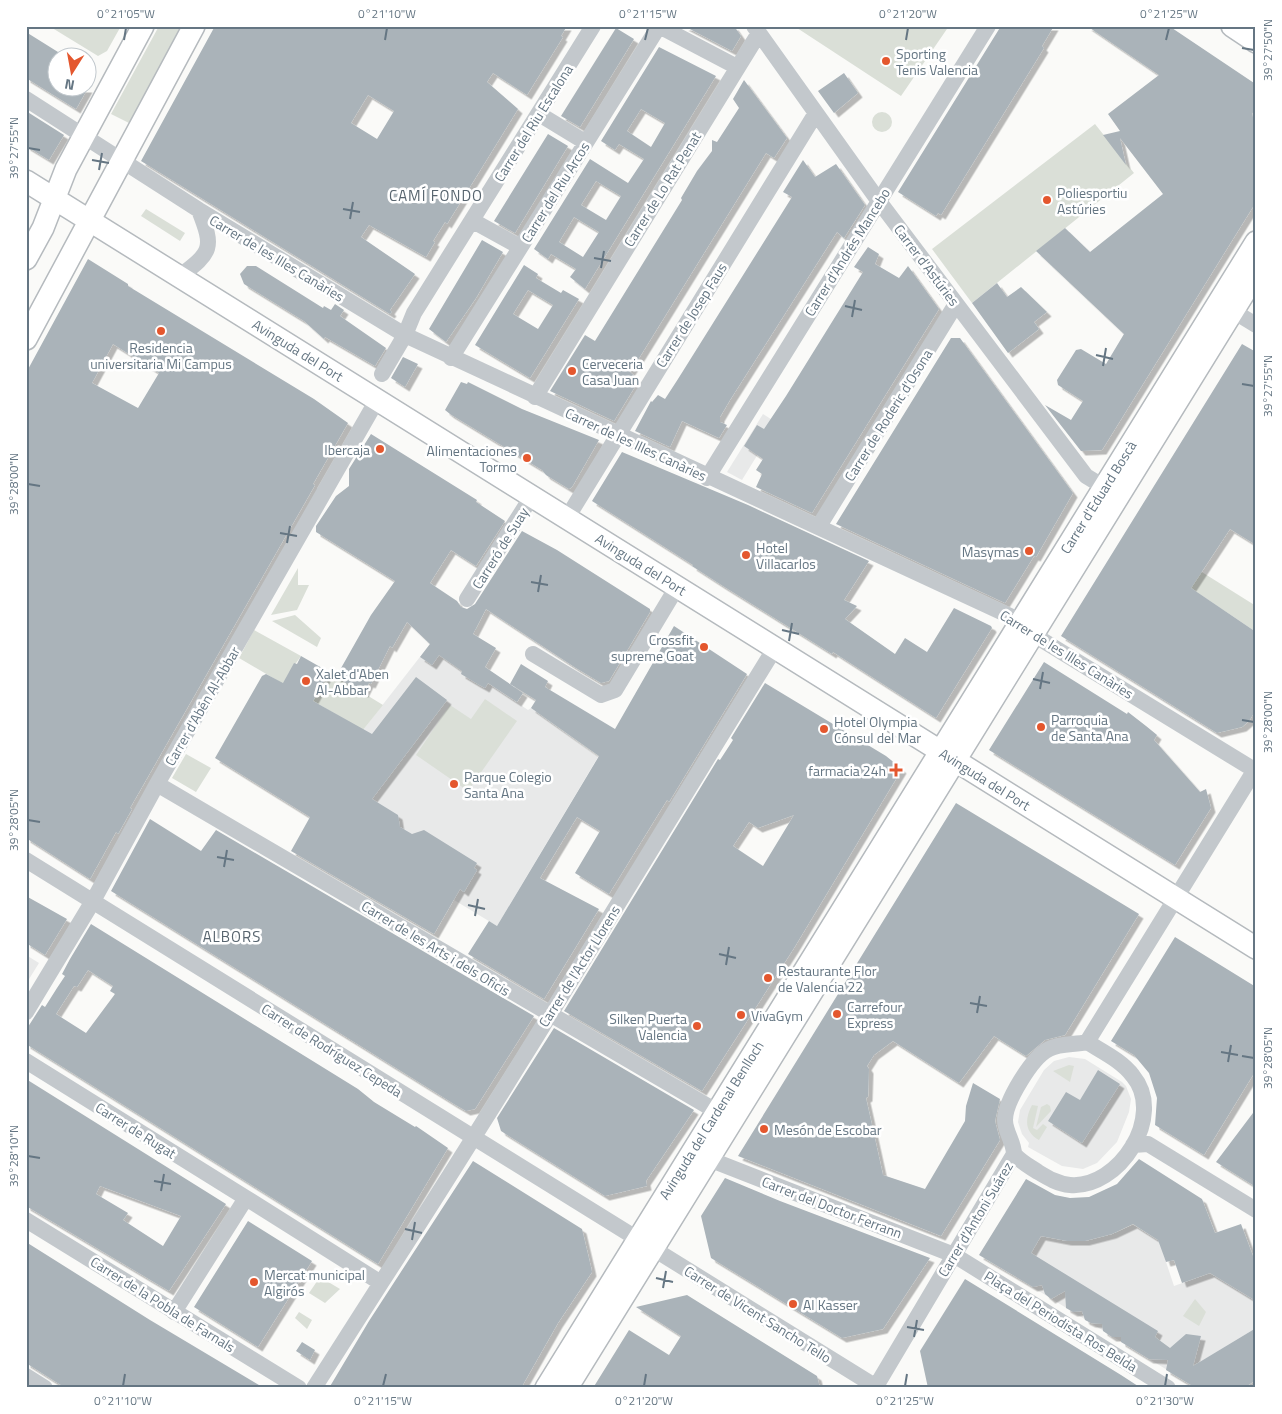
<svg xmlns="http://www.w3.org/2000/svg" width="1282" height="1414" viewBox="0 0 1282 1414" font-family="'Titillium Web',sans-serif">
<defs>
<filter id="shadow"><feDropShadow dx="4.5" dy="4.5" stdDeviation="0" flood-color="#0004"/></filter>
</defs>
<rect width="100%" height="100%" fill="#fafaf8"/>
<path fill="#e8e9e9" d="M763,414L777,423L742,480L727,472Z
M430,644L528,710L531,708L598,757L497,926L322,820L363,730Z
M26,955L39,963L26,984Z
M1069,1057L1085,1059L1122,1082L1126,1086L1131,1099L1129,1112L1117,1142L1097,1163L1083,1169L1062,1166L1028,1147L1029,1143L1022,1134L1018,1122L1020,1110L1044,1070L1054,1061Z
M1133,1225L1163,1243L1160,1244L1174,1286L1210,1273L1256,1301V1328L1177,1376L1016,1277L1041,1236L1067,1241H1085L1112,1234Z"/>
<path fill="#dadfd7" d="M49,26H121L107,51L98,56Z
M159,26H182L129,123L111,114Z
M794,26H949L901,96Z
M872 122a10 10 0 1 1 20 0a10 10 0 1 1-20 0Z
M1095,124L1134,173L972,303L932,249Z
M146,209L185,233L180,241L141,216Z
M298,568V585H309L297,610L271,615Z
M1197,569L1256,606V632L1186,585Z
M295,615L321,638L317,647L272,621Z
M254,630L301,656L287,676L285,685L239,658Z
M329,672L383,705L363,730L313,701Z
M485,699L517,721L468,791L416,755L450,705L471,719Z
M186,754L211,768L196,792L172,778Z
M1069,1065L1074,1066L1070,1082L1053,1071Z
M1047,1104L1050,1106L1051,1111L1036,1127L1041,1107Z
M1032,1105L1038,1106L1033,1128L1037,1130L1043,1124L1047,1127L1039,1140C1024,1132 1025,1118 1032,1105Z
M320,1277L340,1289L325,1303L309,1293Z
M1195,1299L1206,1312L1199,1326L1183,1316Z
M299,1312L312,1320L307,1329L295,1318Z"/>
<path fill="#aab3b9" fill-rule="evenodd" filter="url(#shadow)" d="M215,26H567L561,36L563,37L527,95L493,73L487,82L518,109L447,224L445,222L433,241L435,242L426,257L369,225L361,237L415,274L390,310L392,312L390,314L141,161ZM368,95L394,111L377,139L351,123Z
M684,26H734L741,36L732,51Z
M1001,26H1054L1042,46L1044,48L941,215L938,213L936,216L898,192Z
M1087,26H1169L1254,83L1256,112L1252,113L1256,130V202L1102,450L1081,451L1045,405L1071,420L1083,401L1058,385L1057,380L1076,350L1081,349L1106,364L1124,334L1036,251L1065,228L1090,252L1163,194L1120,138L1126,165L1103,135L1120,131L1108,114L1159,75Z
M616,28L634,39L580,127L561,116Z
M26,32L58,52V88H88L76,109L26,78Z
M659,47L716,76L585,289L570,277L576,269L551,254L548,259L534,249L590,159L628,183L644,159L619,144L615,150L601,141ZM641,109L665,123L651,147L627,131ZM596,181L621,196L606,220L581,205ZM574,217L599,232L583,257L559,242Z
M844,73L858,93L834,113L818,91Z
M744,80L787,138L774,158L766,153L636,363L630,372L639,380L614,421L550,391L585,335L595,341L682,200L681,198L697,171L712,151V140L717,142L739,108L733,99Z
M26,111L64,135L49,160L26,146Z
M548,134L568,146L515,233L494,221Z
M803,160L815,177L836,164L865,205L844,238L837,232L730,400L720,417V422L727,425L719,438L682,421L670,447L635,431L651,401L652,402L658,395L665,399L678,379L792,197L783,192Z
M482,240L503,252L476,298L446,342L429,329Z
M868,247L879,254L875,264L899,278L908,266L939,309L812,513L756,487L762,474L756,470L763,459L744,446L757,425L764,429L786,396L863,272L854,267Z
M88,259L128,284V286L314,399L348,423L313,484L315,485L130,808L132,809L118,834L116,832L90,879L26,838V373ZM113,344L159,373L138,408L92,383Z
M524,265L538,274L536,278L561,293L563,290L579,299L530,378L475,345ZM528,290L553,305L538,329L513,314Z
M247,266H256L323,308L324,306L331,310L335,304L344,310L340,316L386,348L375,366L325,337L324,339L304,321L244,284L240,274Z
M997,283L1007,297L1021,287L1047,312L1034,322L1039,329L1008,353L972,303Z
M951,338H960L1073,493L1036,557L1034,556L1005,603L836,524Z
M1242,344L1256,352V545L1230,529L1191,588L1256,632V710L1249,721L1242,727L1217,733L1061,636Z
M403,357L418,364L405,387L391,378Z
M461,382L467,384L468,382L522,409L599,440L572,487L569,489L546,475L542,470L450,414L445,410Z
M371,434L477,500L476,502L505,521L476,566L451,550L430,583L457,601L461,607L467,609L475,604L522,531L557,550L650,609V612L609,681L601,683L576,668L486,609L473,634L496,648L485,667L523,693L517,702L488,683L485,688L476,683L461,674L462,671L439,655L432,665L420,657L430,644L407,622L392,648L390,646L371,684L369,683L364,693L336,677L371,615L395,581L316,532V526L336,496L349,486V469Z
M622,452L748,505L869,561L844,600L857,606L845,619L895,654L905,638L927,652L954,608L991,626L992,628L936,718L833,652L832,654L723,586L692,566L693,565L592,501Z
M674,626L747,674L669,802L667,800L609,894L575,873L600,831L577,817L540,878L599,909L544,999L468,954L489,921L497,926L599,756L531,708L536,700L510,684L521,664L548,681L545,687L615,729Z
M301,656L329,672L313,701L372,734L416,677L447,700L372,799L398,815L400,827L412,834L424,830L477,863L474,868L477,870L464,892L460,889L434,934L291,851L310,817L215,758L262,676L266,674L283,683L294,663L297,664Z
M1044,662L1127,714L1128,712L1146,726L1157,735L1154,740L1200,792L1206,789L1211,808L1175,865L989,750Z
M765,683L886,756L902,769L794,948L702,1091L564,1011L718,759L720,760L733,740L731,738ZM794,815L763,866L733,846L749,822L758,828Z
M956,803L1139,914L1065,1035L1045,1040L1026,1056L994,1036L959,1083L893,1041L874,1055L867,1066L869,1069L868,1097L866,1098L883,1175L925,1189L965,1121L966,1106L973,1083L1000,1099L995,1121L1000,1140L941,1236L738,1156Z
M150,819L201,851L216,830L534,1016L475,1109L466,1111L454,1104L111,891Z
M26,896L67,919L45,955L26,943Z
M91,924L358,1089L374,1102L415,1127L416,1126L448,1148L378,1264L26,1044V1030L42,1005L45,1007L57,988L65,976L62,974L70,959ZM88,970L113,986L110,991L115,994L86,1033L56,1014L74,986L77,987Z
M1175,937L1256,987V1070L1204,1155L1155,1125L1157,1098L1149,1073L1134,1055L1111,1041Z
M554,1028L694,1110L646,1181L647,1186L605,1196L501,1131L497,1118Z
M1098,1070L1120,1084L1082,1143L1048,1121L1066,1092L1080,1100Z
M26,1079L226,1204L169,1291L26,1206ZM100,1186L181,1216L163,1246L123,1220L128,1213L96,1194Z
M1256,1109V1187L1216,1162Z
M1139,1159L1202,1199L1215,1233L1241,1224L1253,1256L1256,1255V1301L1210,1273L1182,1283L1174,1260L1166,1262L1158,1240L1133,1224L1112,1234L1085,1241H1067L1041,1236L1031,1253L1158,1331L1155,1337L1170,1348L1186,1334L1201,1336L1193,1366L1256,1328V1380L1244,1388H1196L1166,1370L1168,1360L1149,1359L1121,1342V1337H1112L1103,1331L1102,1324L1091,1323L1085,1320L1082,1311L1073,1312L1066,1308L1065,1291L1051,1299L1045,1294L1042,1285L1033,1287L979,1255L1026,1179L1055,1195L1070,1198L1089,1197L1117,1184Z
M473,1161L582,1229L591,1267L592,1272L558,1323L521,1388H329L369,1321Z
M725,1178L780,1201L930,1258L883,1329L842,1338L711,1258L701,1216Z
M248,1221L312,1261L258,1347L194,1307Z
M26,1242L150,1320L264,1388H66L56,1382L26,1363Z
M965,1279L1121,1375L1141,1388H928L920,1351Z
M687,1295L817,1376L820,1388H593L629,1330L669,1355L681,1336L636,1307Z
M302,1342L315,1350L310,1360L296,1351Z"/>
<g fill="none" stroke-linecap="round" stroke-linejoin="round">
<defs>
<path id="major" d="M1232,26L1256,42
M26,181L1256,948
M26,259L43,228L66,169L143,26
M26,339L194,26
M546,1388L1256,242
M567,1388L1256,274"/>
</defs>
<use href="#major" stroke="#b5babe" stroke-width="24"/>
<path stroke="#c3c8cc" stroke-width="16" d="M659,26L737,67
M754,26L878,200L1086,476L1104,487
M26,99L199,210L405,335L1010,616L1042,640L1256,771
M539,114L585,142
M473,221L520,247
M180,276C212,252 214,248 199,210
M1233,311L1256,325
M451,358L659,26
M382,374L405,335L414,313L593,26
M535,397L759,33
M707,478L988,26
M567,518L816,113
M819,526L956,304
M467,599L532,496
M533,654L601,695L615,690L677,587
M157,784L716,1111
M26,860L878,1388
M26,1012L93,901L157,784L377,400
M26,1061L246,1198
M1133,1145L1148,1144L1256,1210
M1014,1154C1021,1162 1029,1166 1038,1172C1048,1178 1058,1184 1070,1185C1119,1189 1166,1116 1133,1076C1122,1061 1103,1052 1087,1042
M710,1157L719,1163L954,1255L1168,1388
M26,1220L299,1388
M381,1283C516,1074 644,860 775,648
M174,1312L246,1198L381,1283L314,1388
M26,1376L45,1388
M875,1388L1014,1154C1014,1142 1005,1132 1005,1120C1005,1102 1032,1057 1049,1049C1060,1043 1075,1045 1087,1042L1256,768"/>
<use href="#major" stroke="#fff" stroke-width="21"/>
</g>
<path fill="none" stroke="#657683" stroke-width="2" d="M124,40L126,28M385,40L387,28M645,40L648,28M906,40L908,28M1166,40L1169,28M1242,48L1254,50M28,148L40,150M92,160L109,163M99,170L102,153M343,209L360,212M350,219L353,202M594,258L611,261M601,268L604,251M845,306L862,310M852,317L855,300M1096,355L1113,359M1103,366L1106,348M1242,384L1254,386M28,484L40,486M280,533L297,536M287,543L290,526M531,582L548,585M538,592L541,575M782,630L799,634M789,641L792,623M1033,679L1050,683M1040,689L1043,672M1242,720L1254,722M28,820L40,822M217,857L234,860M224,867L227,850M468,905L485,909M475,916L478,899M719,954L736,958M726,965L729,947M970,1003L987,1006M977,1013L980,996M1221,1052L1238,1055M1242,1056L1254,1058M1228,1062L1231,1045M28,1156L40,1158M154,1181L171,1184M161,1191L164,1174M405,1229L422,1233M412,1240L415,1222M656,1278L673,1282M663,1288L666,1271M907,1327L924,1330M914,1337L917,1320M123,1386L125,1374M383,1386L386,1374M644,1386L646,1374M905,1386L907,1374M1165,1386L1167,1374"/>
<g fill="#e4572e" stroke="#fff" stroke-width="2">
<circle cx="886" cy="61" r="5"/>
<circle cx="1047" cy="200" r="5"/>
<circle cx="161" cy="331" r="5"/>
<circle cx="572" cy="371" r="5"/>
<circle cx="380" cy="449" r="5"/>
<circle cx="527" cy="458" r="5"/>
<circle cx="1029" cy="551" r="5"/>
<circle cx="746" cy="555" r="5"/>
<circle cx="704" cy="647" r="5"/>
<circle cx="306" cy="681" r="5"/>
<circle cx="1041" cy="727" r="5"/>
<circle cx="824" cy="729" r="5"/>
<path d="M893.5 762.5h5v5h5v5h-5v5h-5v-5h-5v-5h5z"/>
<circle cx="454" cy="784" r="5"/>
<circle cx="768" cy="978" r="5"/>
<circle cx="837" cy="1014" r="5"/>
<circle cx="741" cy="1015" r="5"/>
<circle cx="697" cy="1026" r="5"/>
<circle cx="764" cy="1129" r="5"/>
<circle cx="254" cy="1282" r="5"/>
<circle cx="793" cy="1304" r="5"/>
</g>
<g text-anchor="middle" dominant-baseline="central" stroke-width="5" stroke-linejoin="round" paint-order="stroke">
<g font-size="14" fill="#657683" stroke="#fff" text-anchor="start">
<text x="896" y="53">Sporting<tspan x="896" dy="16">Tenis Valencia</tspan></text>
<text x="1057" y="192">Poliesportiu<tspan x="1057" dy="16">Astúries</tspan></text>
<text x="161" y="347" text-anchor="middle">Residencia<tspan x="161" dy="16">universitaria Mi Campus</tspan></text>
<text x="582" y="363">Cerveceria<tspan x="582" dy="16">Casa Juan</tspan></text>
<text x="370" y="449" text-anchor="end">Ibercaja</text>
<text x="517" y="450" text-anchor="end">Alimentaciones<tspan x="517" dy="16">Tormo</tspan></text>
<text x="756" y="547">Hotel<tspan x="756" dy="16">Villacarlos</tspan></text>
<text x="1019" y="551" text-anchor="end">Masymas</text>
<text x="694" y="639" text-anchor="end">Crossfit<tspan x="694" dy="16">supreme Goat</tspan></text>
<text x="316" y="673">Xalet d'Aben<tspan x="316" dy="16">Al-Abbar</tspan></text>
<text x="1051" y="719">Parroquia<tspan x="1051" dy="16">de Santa Ana</tspan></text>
<text x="834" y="721">Hotel Olympia<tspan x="834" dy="16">Cónsul del Mar</tspan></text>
<text x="886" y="770" text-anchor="end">farmacia 24h</text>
<text x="464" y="776">Parque Colegio<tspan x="464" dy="16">Santa Ana</tspan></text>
<text x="778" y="970">Restaurante Flor<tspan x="778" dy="16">de Valencia 22</tspan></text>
<text x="847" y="1006">Carrefour<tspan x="847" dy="16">Express</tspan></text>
<text x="751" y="1015">VivaGym</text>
<text x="687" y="1018" text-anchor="end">Silken Puerta<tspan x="687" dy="16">Valencia</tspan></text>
<text x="774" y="1129">Mesón de Escobar</text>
<text x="264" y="1274">Mercat municipal<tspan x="264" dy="16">Algirós</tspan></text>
<text x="803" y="1304">Al Kasser</text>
</g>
<g font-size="14" fill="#657683" stroke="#fff">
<text transform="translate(533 123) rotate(-58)">Carrer del Riu Escalona</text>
<text transform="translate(662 189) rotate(-58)">Carrer de Lo Rat Penat</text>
<text transform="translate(555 192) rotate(-58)">Carrer del Riu Arcos</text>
<text transform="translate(847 252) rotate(-58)">Carrer d'Andrés Mancebo</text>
<text transform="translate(277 258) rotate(31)">Carrer de les Illes Canàries</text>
<text transform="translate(927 265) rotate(53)">Carrer d'Astúries</text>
<text transform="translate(691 315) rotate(-58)">Carrer de Josep Faus</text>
<text transform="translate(298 350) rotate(32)">Avinguda del Port</text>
<text transform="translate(888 415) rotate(-58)">Carrer de Roderic d'Osona</text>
<text transform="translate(636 444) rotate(25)">Carrer de les Illes Canàries</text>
<text transform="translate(1098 497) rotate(-58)">Carrer d'Eduard Boscà</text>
<text transform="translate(500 548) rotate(-58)">Carreró de Suay</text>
<text transform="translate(641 564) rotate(32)">Avinguda del Port</text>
<text transform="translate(1067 654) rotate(32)">Carrer de les Illes Canàries</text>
<text transform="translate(202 706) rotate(-60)">Carrer d'Abén Al-Abbar</text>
<text transform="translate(985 779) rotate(32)">Avinguda del Port</text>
<text transform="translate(436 948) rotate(31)">Carrer de les Arts i dels Oficis</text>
<text transform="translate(579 966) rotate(-58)">Carrer de l'Actor Llorens</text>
<text transform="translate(332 1050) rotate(32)">Carrer de Rodríguez Cepeda</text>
<text transform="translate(711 1120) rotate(-58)">Avinguda del Cardenal Benlloch</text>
<text transform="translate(136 1130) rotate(32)">Carrer de Rugat</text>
<text transform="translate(832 1207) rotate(21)">Carrer del Doctor Ferrann</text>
<text transform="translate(975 1219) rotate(-59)">Carrer d'Antoni Suárez</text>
<text transform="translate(163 1304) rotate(32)">Carrer de la Pobla de Farnals</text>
<text transform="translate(758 1314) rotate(32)">Carrer de Vicent Sancho Tello</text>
<text transform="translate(1061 1321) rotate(32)">Plaça del Periodista Ros Belda</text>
</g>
<g font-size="15" letter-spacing="1" fill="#57646e" stroke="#fff">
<text x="436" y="195">CAMÍ FONDO</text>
<text x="232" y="936">ALBORS</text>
</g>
</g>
<rect width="1282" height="1414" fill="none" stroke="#ffffff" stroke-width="55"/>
<g transform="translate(72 72) rotate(191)"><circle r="24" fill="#ffffff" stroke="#c1c8cd"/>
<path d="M0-4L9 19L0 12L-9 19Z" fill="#e4572e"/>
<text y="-8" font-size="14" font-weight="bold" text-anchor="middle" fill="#657683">N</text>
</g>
<rect x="28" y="28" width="1226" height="1358" fill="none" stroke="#657683" stroke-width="2"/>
<g font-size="12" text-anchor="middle" fill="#657683">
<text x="126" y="18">0°21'05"W</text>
<text x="387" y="18">0°21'10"W</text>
<text x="648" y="18">0°21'15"W</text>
<text x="908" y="18">0°21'20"W</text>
<text x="1169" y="18">0°21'25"W</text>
<text transform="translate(1268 50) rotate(-90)" y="4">39°27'50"N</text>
<text transform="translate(14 148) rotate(-90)" y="4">39°27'55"N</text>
<text transform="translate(1268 386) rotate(-90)" y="4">39°27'55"N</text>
<text transform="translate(14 484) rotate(-90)" y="4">39°28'00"N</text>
<text transform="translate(1268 722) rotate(-90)" y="4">39°28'00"N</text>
<text transform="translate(14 820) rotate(-90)" y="4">39°28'05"N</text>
<text transform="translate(1268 1058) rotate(-90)" y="4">39°28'05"N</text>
<text transform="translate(14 1156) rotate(-90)" y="4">39°28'10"N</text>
<text x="123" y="1405">0°21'10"W</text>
<text x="383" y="1405">0°21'15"W</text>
<text x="644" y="1405">0°21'20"W</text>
<text x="905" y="1405">0°21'25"W</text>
<text x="1165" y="1405">0°21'30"W</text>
</g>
</svg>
